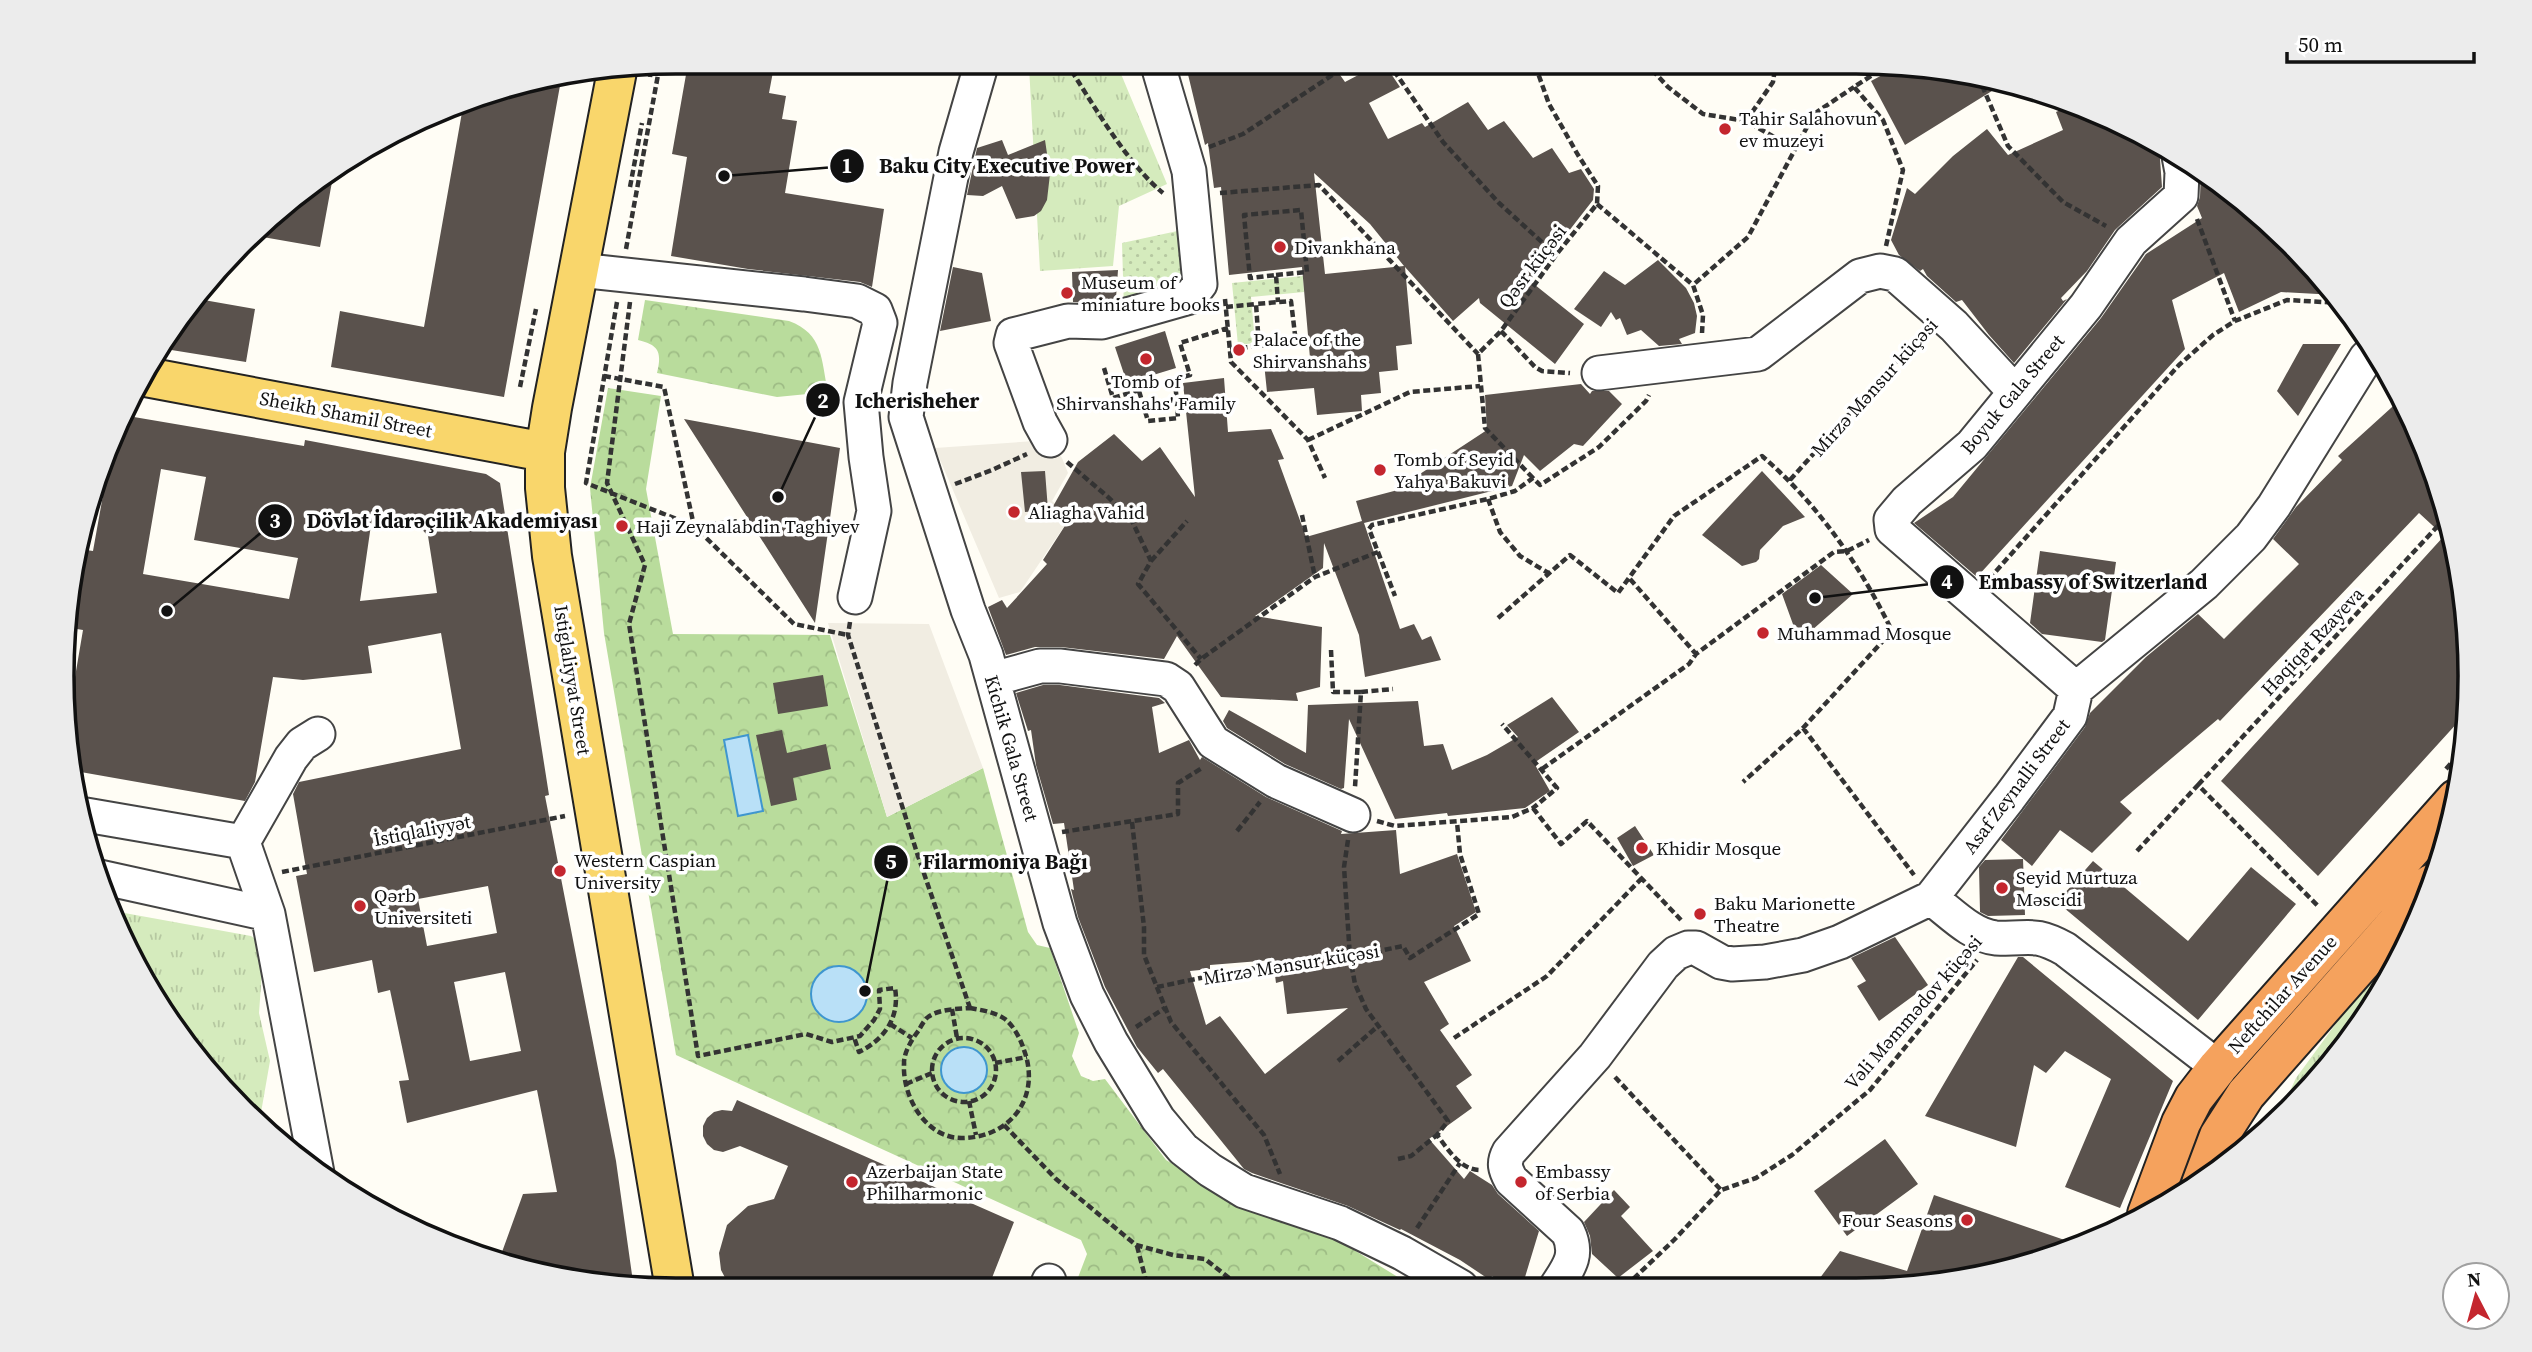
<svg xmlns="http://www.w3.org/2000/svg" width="2532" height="1352" viewBox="0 0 2532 1352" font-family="'Source Serif 4',serif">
<defs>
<pattern id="grass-dots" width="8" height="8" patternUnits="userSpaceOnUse" patternTransform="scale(1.75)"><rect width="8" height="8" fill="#d5ebbd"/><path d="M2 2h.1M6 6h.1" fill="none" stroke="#b6c8a1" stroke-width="1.8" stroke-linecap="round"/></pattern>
<pattern id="forest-crowns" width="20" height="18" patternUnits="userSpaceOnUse" patternTransform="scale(1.75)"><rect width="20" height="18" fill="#b9dc9c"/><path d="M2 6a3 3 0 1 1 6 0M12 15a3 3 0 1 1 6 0" fill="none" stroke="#9ebc85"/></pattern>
<pattern id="park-tufts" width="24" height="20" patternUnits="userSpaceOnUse" patternTransform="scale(1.75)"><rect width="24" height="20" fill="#d5ebbd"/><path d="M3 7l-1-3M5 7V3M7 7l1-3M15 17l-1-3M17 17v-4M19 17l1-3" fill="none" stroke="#b6c8a1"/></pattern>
</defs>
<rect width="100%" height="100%" fill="#fffdf5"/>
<path fill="url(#grass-dots)" d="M1182,230L1186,292L1124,310L1122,243Z
M1303,276L1304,292L1251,297L1255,343L1238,345L1232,283Z"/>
<path fill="url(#forest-crowns)" d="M645,300L789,321C824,334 821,360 828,392L777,397L657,373C662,352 659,345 638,340Z
M608,388L661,396L646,489L673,634L830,635L887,817L983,768L1028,932L1037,945L1050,948L1079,1033L1072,1056L1081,1076L1093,1081L1105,1079L1166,1160L1235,1201L1341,1242L1414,1287L1074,1288L1087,1254L1081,1240L676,1055L604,633L590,488Z"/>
<path fill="url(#park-tufts)" d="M1037,62H1116L1167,184L1119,206L1113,266L1040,271L1029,66Z
M108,910L251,936L258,941L263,958L259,1013L270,1061L259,1124L214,1082Z
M2411,939L2407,948L2318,1082L2278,1117L2296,1078L2340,1018Z"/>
<path fill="#f1ede2" d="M1050,440L1062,458L1068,473L1052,501L1071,516L1020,592L999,598L935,448Z
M828,623L929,624L983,768L887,817Z"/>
<path fill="#b9e0f7" stroke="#3f96cf" stroke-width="2" d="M748,735L763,811L738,816L724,740Z
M811 994a28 28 0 1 1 56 0a28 28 0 1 1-56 0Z
M941 1070a23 23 0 1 1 46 0a23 23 0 1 1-46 0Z"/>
<path fill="#5a524d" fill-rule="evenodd" d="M704,61H775L769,93L786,96L782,119L797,121L785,193L884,209L872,287L860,282L748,269L671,256L687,157L672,154L687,69L702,71Z
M1185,62H1331L1345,82L1383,62L1400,87L1369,103L1388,139L1422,123L1425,127L1468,102L1488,130L1504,121L1533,158L1552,148L1569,173L1581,169L1594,189L1593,200L1530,281L1584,324L1555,364L1480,303L1479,298L1453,321L1405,267L1412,344L1396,346L1398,370L1379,372L1381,393L1361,395L1362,411L1317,415L1314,388L1267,392L1264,363L1310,358L1302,267L1229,275L1221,187L1214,188L1208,143L1205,145ZM1314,173L1370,224L1404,266L1325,274Z
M1903,64L1930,68L2008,81L1905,145L1871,81Z
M561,80L504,397L331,367L340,311L424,327L464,101L478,94Z
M2074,104L2128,125L2163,146L2160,159L2162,187L2115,230L2087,271L2061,298L2063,301L2067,299L2014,363L1989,335L1962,300L1956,302L1927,276L1923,269L1920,271L1899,255L1891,240L1907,188L1915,194L1953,156L1987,129L2008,155L2063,130L2056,112Z
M1002,140L1008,155L1045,140L1050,174L1047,200L1041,211L1034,216L1016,219L1002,186L983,196L967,195L977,148Z
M2201,170L2231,189L2318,271L2336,295L2281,292L2239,312L2224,273L2172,300L2185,349L1977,577L1914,523L1953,497L2101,318L2146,254L2202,218L2197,206L2200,197Z
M334,171L320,247L257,236L301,189Z
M1658,260L1686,288L1694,303L1697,316L1695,333L1679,339L1682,344L1659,346L1641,330L1627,335L1620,318L1616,320L1611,312L1601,327L1574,309L1604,271L1625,285Z
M953,267L982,273L991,321L940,331Z
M1118,270L1116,298L1100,303L1073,302L1072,272Z
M198,299L255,309L246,362L159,348L165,335Z
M1165,331L1176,368L1127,383L1115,347Z
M2303,344H2341L2298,416L2277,391Z
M1224,378L1228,432L1271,429L1284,459L1278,460L1306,537L1362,521L1356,501L1394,491L1487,430L1485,395L1581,384L1590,394L1592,391H1609L1622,404L1583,446L1574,444L1540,471L1524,455L1512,486L1364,523L1400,629L1414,624L1422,640L1431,636L1441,660L1365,677L1359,635L1324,543L1323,568L1255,616L1322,627L1320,687L1296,693L1298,701L1221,697L1177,636L1164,659L1061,647H1035L1006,655L988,607L1002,600L1007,608L1047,564L1043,560L1077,507L1051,510L1078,462L1114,434L1142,461L1160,447L1195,497L1183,383Z
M2402,398L2438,479L2466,596L2469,710L2318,876L2221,781L2444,536L2419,513L2220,721L2218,719L2120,802L2132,813L2092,853L2060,830L2032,866L2001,840L2085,727L2090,713L2146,657L2198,614L2224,639L2299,564L2273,539L2296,507L2342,460L2338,456Z
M128,416L304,446L305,440L486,474L500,483L549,795L545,796L616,1161L634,1289L517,1270L498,1263L523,1194L557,1192L537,1090L407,1123L399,1081L409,1080L390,990L378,993L372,960L314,972L296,876L307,874L293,794L299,782L461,749L441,633L368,646L372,673L303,680L273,677L255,782L245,801L75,771L66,730L83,630L71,628L79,549L93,551L110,456ZM161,469L206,477L194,540L298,558L289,599L143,574ZM372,518L418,525L428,536L437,593L360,601ZM488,886L497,933L427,946L418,899ZM505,972L521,1051L470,1061L454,982Z
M684,419L840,448L815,623L749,520Z
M1045,471L1048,510L1025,512L1021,472Z
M1762,471L1805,517L1783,526L1760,550L1759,559L1756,562L1742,566L1702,535Z
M2040,551L2116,562L2105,640L2102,642L2042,634L2030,623Z
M1821,565L1853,594L1811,631L1798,638L1782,594Z
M823,675L828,706L778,714L773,683Z
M1043,685H1060L1159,698L1165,703L1152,707L1159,753L1189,740L1200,760L1202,757L1266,797L1342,831L1341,834L1396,830L1400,874L1457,854L1476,912L1454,926L1471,961L1424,982L1449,1024L1440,1030L1472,1075L1456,1086L1472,1108L1429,1139L1464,1179L1470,1171L1492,1185L1498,1194L1539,1231L1522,1287H1508L1492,1276L1490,1280L1460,1260L1401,1229L1400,1230L1348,1206L1252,1173L1244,1169L1163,1069L1158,1073L1137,1047L1105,987L1078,917L1071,889L1074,890L1064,823L1053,824L1036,765L1031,730L1028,731L1016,693ZM1273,960L1276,983L1283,981L1287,1014L1348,1008L1265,1074L1220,1016L1206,1025L1190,971L1210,969V965Z
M1552,697L1579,732L1534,763L1550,791L1525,808L1448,816L1447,813L1395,819L1349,719L1344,788L1341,789L1285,764L1227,728L1223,721L1229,710L1306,753L1308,705L1418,701L1424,746L1443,744L1452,770L1487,755L1518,737L1507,725Z
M782,730L787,753L826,744L831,769L793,778L797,800L771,806L756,735Z
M1635,826L1654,855L1633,866L1617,838Z
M2023,859L2025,915L1988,916L1980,912L1979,867L1985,860Z
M2093,861L2188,941L2251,867L2296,904L2198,1020L2057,902Z
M1895,937L1928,985L1879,1021L1857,986L1866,981L1851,958Z
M2018,957H2023L2173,1081L2120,1208L2065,1187L2111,1079L2065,1051L2046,1073L2034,1065L2016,1147L1925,1116Z
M737,1100L1014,1222L988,1288L731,1289L721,1270L719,1253L727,1225L748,1206L774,1199L788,1166L740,1146L723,1152L714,1150L707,1144L703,1136V1126L707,1118L714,1112L722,1110L732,1111Z
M1885,1139L1918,1184L1847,1236L1814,1191Z
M1614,1190L1630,1207L1621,1216L1653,1251L1618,1278L1592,1254L1590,1236L1584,1222Z
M1934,1195L2082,1246L1952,1281L1938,1276L1937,1285L1814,1286L1840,1251L1907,1271Z"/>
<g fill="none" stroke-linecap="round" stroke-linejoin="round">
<defs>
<path id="minor" d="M982,62L956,152L910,383L906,417L968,610L986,655L1060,923L1087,995L1111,1042L1158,1119L1183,1149L1210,1170L1244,1191L1340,1223L1402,1253L1461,1287
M579,270L804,294L857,301L875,310L880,323L861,402L866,457L874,511L855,597
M1599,373L1758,354L1860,276L1880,271L1895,274L1954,326L2015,392
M1050,440L1040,422L1011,343L1013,335L1068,321L1102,322L1190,297L1200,284L1189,171L1157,62
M993,679L1040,666H1061L1166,679L1178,687L1213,742L1276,781L1353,815
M2076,689L1892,529L1891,520L1907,501L1972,445L2086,306L2131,241L2181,196L2182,172L2179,156
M86,815L243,842L268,914L317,1173
M243,842L291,758L302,744L318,734
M100,877L268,914
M1931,898C1950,912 1972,936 1996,938C2029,940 2032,931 2065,949L2218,1067
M1556,1287C1569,1267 1579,1255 1568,1232L1511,1180C1505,1169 1503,1163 1509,1152L1595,1056L1663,965L1676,953L1688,948H1696L1721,962L1732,964L1765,962L1803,955L1840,942L1931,898L2009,798L2070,716L2076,689L2204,584L2251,537L2274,506L2366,358L2375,349
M1046,1288L1049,1281"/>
<path id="major" d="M617,71L552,408L545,452V488L552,556L675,1289
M146,377L545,452"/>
<path id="highway" d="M2201,1184L2219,1136L2246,1094L2431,884
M2147,1214L2181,1123L2194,1098L2218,1067L2456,799"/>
</defs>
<use href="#minor" stroke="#444" stroke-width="37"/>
<use href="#major" stroke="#222" stroke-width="42"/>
<use href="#highway" stroke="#222" stroke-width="42"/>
<path stroke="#333" stroke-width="4.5" stroke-dasharray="7 3.5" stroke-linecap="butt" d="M1066,62C1091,101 1127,164 1163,193
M1388,62L1443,142L1499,203L1556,255
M1645,62L1668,87L1703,114L1746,121L1795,149
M1978,76L2008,146L2063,202L2106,226
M650,77L652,65
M1746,121L1773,82L1776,62
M1209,147L1243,134L1352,62
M630,187L642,123
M2209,189L2222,183
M1220,193L1319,185L1478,354
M1597,204L1693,285
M2197,219L2235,321
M1886,246L1903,170L1883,120L1854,87L1891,63
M626,249L660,64
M1276,275L1307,272L1301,210L1244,215L1250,278L1276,275L1278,302
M1225,299L1231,362L1308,440L1325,478
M617,302L586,483L694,526L749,520
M630,302L607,483L645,565L629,624L698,1056L806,1034L832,1042L860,1036L874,1020L880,1009L879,990L895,988C900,1017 885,1039 859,1052L854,1037
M1226,307L1256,304
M1501,331L1535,367L1542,371L1570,373
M1702,333L1703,315L1693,285L1748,237L1814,114L1854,87
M1296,343L1309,342
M1230,349L1259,346L1256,304L1291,301L1296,343L1259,346
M1104,368L1113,398L1190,375L1180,343L1228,328
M604,376L664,387L694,526L794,624L848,635
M520,387L536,309
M1139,391L1148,421L1178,418L1175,379
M1308,440L1410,392L1480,386
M1067,462L1108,497L1132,521L1151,561L1138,584L1201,659
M1533,478L1485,428L1478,354L1501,331L1556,255L1597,204L1598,186L1578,155L1549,104L1534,62
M1790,480L1920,335
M955,484L992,470L1027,454
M1488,499L1500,532L1520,556L1550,574
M1302,515L1315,577
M1378,552L1395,596
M1151,561L1187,521
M1630,579L1696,654
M1989,579L2179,365L2213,335L2235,321L2287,300L2341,303
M1498,618L1570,555L1618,593L1674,516L1762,456C1818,504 1860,565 1892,631L1803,728L1743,782
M850,622L848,635L917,853L970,1008
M1331,650L1333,692H1361L1355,787
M1195,665L1201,659L1315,577L1378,552L1369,529L1372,525L1488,499L1515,491L1533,478L1540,485L1599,447L1646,401L1649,395
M1361,692L1393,689
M1803,728L1914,875
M1542,769L1689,664L1696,654L1834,552L1847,551L1869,540
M2446,769L2464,748
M2198,785L2447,516
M1533,808L1561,844L1587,821L1681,920
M1377,821L1395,826L1512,817L1533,808L1557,788L1502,724
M1132,822L1144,927V955L1171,1022L1264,1135L1280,1174
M1237,831L1260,802
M1062,832L1178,814V783L1202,768
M1348,840L1344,867L1350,957L1355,984L1366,1009L1448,1121L1437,1135C1448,1149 1460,1170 1480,1170
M2137,851L2198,785L2319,907
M282,872L565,816
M1157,987L1239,970L1350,957L1403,946L1410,958L1479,914L1460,854L1457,822
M970,1008C981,1010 995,1012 1005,1019C1014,1026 1021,1040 1024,1050C1041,1096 1012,1137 963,1138C926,1139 902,1097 904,1063C904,1052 912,1039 919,1030C921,1026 925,1019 928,1017C939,1009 957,1009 970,1008Z
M952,1009L957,1038
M890,1024L912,1038
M1136,1027L1165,1008
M932 1070a32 32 0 1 1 64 0a32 32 0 1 1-64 0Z
M1454,1038L1547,976L1642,878
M2328,1047L2336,1054
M1338,1061L1378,1026
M995,1063L1027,1057
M1615,1077L1721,1190
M906,1084L932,1073
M2305,1093L2330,1063
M969,1101L976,1135
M1004,1125L1056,1179L1136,1245L1173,1255L1205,1259L1242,1288
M1398,1159L1411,1156L1437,1135
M1417,1228L1460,1163
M1137,1246L1148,1288
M1626,1286L1674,1240L1721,1190L1756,1178L1792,1155L1870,1090L1977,960"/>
<use href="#minor" stroke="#fff" stroke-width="33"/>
<use href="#major" stroke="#f9d66b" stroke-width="38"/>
<use href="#highway" stroke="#f5a25d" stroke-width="38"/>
</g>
<g fill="#c4262e" stroke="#fff" stroke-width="2.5">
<circle cx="1725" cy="129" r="7"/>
<circle cx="1280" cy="247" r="7"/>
<circle cx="1067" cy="293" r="7"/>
<circle cx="1239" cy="350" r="7"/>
<circle cx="1146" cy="359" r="7"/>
<circle cx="1380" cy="470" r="7"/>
<circle cx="1014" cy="512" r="7"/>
<circle cx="622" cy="526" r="7"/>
<circle cx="1763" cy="633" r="7"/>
<circle cx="1642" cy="848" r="7"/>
<circle cx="560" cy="871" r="7"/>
<circle cx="2002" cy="888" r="7"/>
<circle cx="360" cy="906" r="7"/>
<circle cx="1700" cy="914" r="7"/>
<circle cx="852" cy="1182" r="7"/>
<circle cx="1521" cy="1182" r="7"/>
<circle cx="1967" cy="1220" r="7"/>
</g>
<g text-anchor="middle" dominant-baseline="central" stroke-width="7" stroke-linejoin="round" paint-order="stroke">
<g font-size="19" fill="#111" stroke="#fff" text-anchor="start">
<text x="1739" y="118">Tahir Salahovun<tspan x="1739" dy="22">ev muzeyi</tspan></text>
<text x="1294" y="247">Divankhana</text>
<text x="1081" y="282">Museum of<tspan x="1081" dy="22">miniature books</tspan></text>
<text x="1253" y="339">Palace of the<tspan x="1253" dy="22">Shirvanshahs</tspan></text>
<text x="1146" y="381" text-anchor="middle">Tomb of<tspan x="1146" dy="22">Shirvanshahs' Family</tspan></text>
<text x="1394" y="459">Tomb of Seyid<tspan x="1394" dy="22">Yahya Bakuvi</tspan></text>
<text x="1028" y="512">Aliagha Vahid</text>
<text x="636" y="526">Haji Zeynalabdin Taghiyev</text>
<text x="1777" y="633">Muhammad Mosque</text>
<text x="1656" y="848">Khidir Mosque</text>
<text x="574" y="860">Western Caspian<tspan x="574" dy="22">University</tspan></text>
<text x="2016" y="877">Seyid Murtuza<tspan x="2016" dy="22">Məscidi</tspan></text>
<text x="374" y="895">Qərb<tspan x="374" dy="22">Universiteti</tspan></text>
<text x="1714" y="903">Baku Marionette<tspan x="1714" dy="22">Theatre</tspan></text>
<text x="866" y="1171">Azerbaijan State<tspan x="866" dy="22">Philharmonic</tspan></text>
<text x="1535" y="1171">Embassy<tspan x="1535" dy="22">of Serbia</tspan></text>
<text x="1953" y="1220" text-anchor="end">Four Seasons</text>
</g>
<g font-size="19" fill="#111" stroke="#fff">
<text transform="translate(1532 266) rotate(-53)">Qəsr küçəsi</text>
<text transform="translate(1874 387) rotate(-48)">Mirzə Mənsur küçəsi</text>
<text transform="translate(2012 394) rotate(-50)">Boyuk Gala Street</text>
<text transform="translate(346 414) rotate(11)">Sheikh Shamil Street</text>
<text transform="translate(2312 641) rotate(-47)">Həqiqət Rzayeva</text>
<text transform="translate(573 680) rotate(81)">Istiglaliyyat Street</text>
<text transform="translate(1012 748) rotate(74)">Kichik Gala Street</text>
<text transform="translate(2016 786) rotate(-53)">Asaf Zeynalli Street</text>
<text transform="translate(422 830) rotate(-11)">İstiqlaliyyət</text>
<text transform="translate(1291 964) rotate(-9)">Mirzə Mənsur küçəsi</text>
<text transform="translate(2282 994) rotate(-48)">Neftchilar Avenue</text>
<text transform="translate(1913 1012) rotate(-49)">Vəli Məmmədov küçəsi</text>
</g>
</g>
<path d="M0 0H2532V1352H0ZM676 74H1856A602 602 0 0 1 2458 676V676A602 602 0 0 1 1856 1278H676A602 602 0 0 1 74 676V676A602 602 0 0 1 676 74Z" fill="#ececec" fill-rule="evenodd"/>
<path fill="none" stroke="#111" stroke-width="3.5" d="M676 74H1856A602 602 0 0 1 2458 676V676A602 602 0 0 1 1856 1278H676A602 602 0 0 1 74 676V676A602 602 0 0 1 676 74Z"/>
<path fill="none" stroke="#111" stroke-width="2.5" d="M724 176L847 166M778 497L823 400M167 611L275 521M1815 598L1947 582M865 991L891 862"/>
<g fill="#111" stroke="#fff" stroke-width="2.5">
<circle cx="724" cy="176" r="7"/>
<circle cx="778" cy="497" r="7"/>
<circle cx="167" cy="611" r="7"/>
<circle cx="1815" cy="598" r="7"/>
<circle cx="865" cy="991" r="7"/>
<circle cx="847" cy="166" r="18"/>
<circle cx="823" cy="400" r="18"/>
<circle cx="275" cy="521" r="18"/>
<circle cx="1947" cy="582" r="18"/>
<circle cx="891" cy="862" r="18"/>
</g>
<g font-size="21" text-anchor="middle" font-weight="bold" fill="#fff">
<text x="847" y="173">1</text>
<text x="823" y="408">2</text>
<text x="275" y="528">3</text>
<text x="1947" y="589">4</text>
<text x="891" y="869">5</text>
</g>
<g font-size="21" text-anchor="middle" font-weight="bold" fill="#111" stroke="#fff" stroke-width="7" stroke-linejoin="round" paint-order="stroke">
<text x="1007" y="173">Baku City Executive Power</text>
<text x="917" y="408">Icherisheher</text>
<text x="452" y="528">Dövlət İdarəçilik Akademiyası</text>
<text x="2093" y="589">Embassy of Switzerland</text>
<text x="1005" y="869">Filarmoniya Bağı</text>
</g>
<g transform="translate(2476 1296) rotate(354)"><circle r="33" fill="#ffffff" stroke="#a0a0a0" stroke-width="2"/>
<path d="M0-5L12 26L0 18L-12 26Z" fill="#c4262e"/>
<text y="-10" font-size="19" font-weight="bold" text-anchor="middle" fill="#111111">N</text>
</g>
<path d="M2287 52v10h187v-10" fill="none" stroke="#111111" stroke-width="3.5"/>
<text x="2298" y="52" font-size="21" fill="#111111" stroke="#ffffff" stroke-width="5" paint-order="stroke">50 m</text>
</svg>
